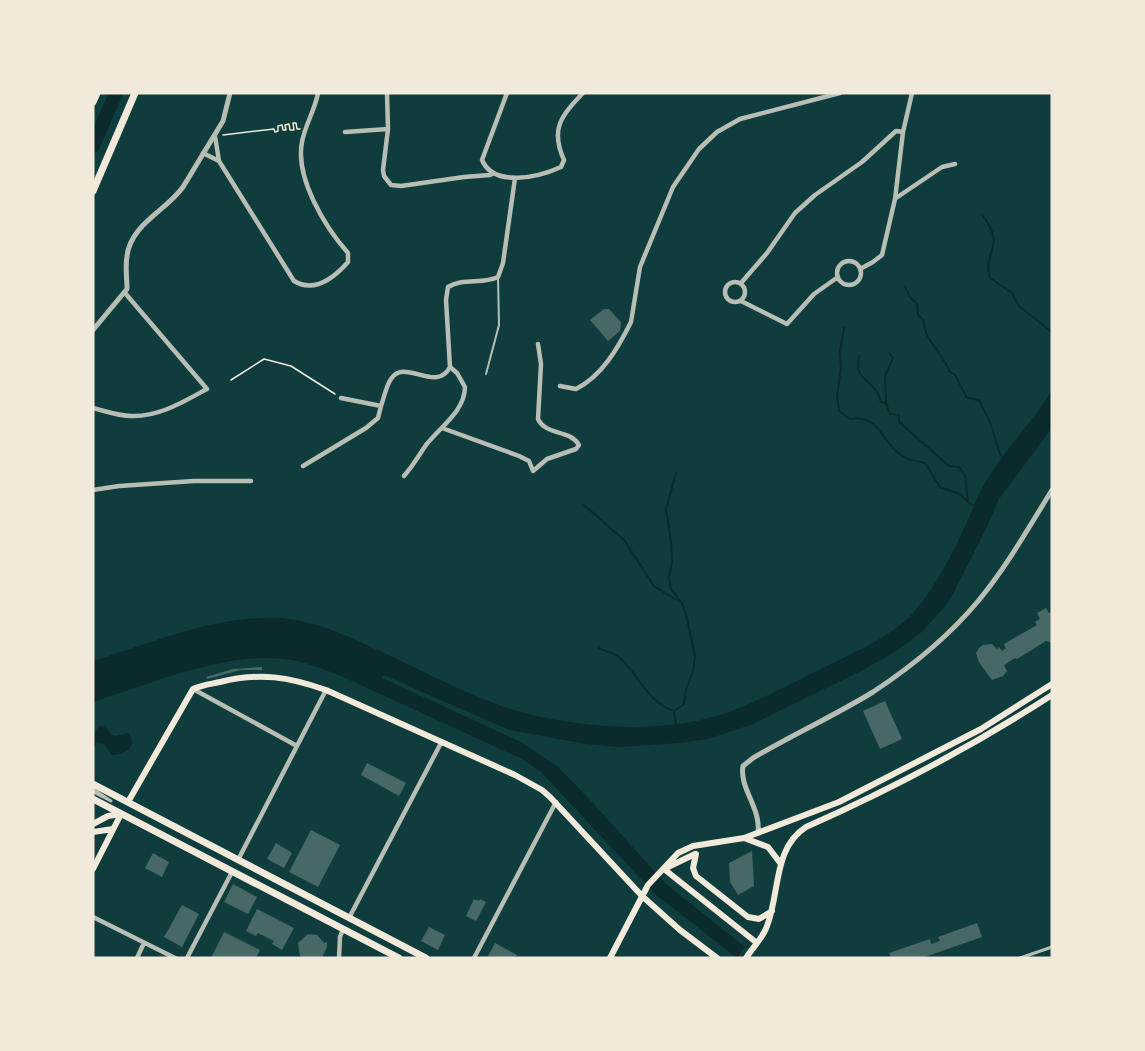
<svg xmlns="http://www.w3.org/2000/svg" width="1145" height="1051" viewBox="0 0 1145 1051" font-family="'Nunito Sans',sans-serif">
<rect width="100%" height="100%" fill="#0f3d3e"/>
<path fill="#0a2a2b" d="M1052,390V428L999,499L986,529L954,592L946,605L923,631L895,652L861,671L753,724L708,739L680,743L619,747L586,744L509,730L384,675L382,678L521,742L558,767L592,802L666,884L745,947L737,958L655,894L541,772L522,759L341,676C323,669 304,661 284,659C224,652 151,684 93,702V661C152,643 219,614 281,618C314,621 344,634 373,648C418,668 468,696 514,710C579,729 665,735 729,712C762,700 795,681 827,666C857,651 891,637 914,612C938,584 956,547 971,513C974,506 976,499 980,492C999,455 1031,425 1052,390Z
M99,726C108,725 108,733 114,736L129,733C138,747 126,754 112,755L104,744L97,743L93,748V735Z"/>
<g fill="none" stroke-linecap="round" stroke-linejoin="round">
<path stroke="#0a2a2b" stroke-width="2" d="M983,216C1007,248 982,250 990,278L1012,293L1019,306L1052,332
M905,286L910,297L917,304L918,315L924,321C923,340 944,353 949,371L955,375L967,398L979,400C982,409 987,414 990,422C995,435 996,447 1003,460
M844,328L840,352L841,367L837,396L839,411L850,419C880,414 881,442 902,456C907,460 918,461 925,463L940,487L960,494L968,502
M859,356C853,383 876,379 881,402L886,403L890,414L899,415V422L949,466L959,467L965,476L968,502L976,507
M886,402L885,376L893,358L889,353
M676,473L666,509L671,542L672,563L669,577L671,589L682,603L687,618L695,657L693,672L686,689L684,704L674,711L676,724
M584,505L624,540L654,586L680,602
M599,648C606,652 613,652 620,658C639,675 647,702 674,711"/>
<path stroke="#0a2a2b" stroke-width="14" d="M93,146L116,93"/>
</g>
<path fill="#486865" d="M604,309H609L621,322L620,331L608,341L590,320Z
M1046,608L1049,613L1052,611V643L1046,641L1017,659L1015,658L1004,665L1007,671L1003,676L992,680L979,662L976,653L979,648L983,645L992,644L997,649L999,647L1002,651L1006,648L1004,644L1037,625L1035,622L1040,619L1037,613Z
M262,667V670H241L207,679L206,677L233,669Z
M885,701L902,739L880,749L863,711Z
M367,763L406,783L399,796L361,775Z
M311,830L340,845L318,887L289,872Z
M276,843L292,853L284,868L267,859Z
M752,851L754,886L738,895L730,882L729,863Z
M153,853L169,862L162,877L145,868Z
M233,884L257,897L248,914L224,902Z
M474,899L479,901L480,899L486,902L476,921L466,916Z
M182,905L199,914L182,947L164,937Z
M257,909L294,928L282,950L272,944L274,941L258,933L256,936L246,931Z
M977,923L982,937L922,958H891L889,953L930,939L931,944L940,941L938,937Z
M429,927L445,935L438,950L421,941Z
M224,932L260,950L256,958H211Z
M308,934L317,935L324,943L327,942V947L322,958H302L300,956L298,943Z
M495,943L517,955L515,958H487Z"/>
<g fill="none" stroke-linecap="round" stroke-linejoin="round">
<path stroke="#f1e9da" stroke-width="1.5" d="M223,135L274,129L275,132L278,131V126L282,125L283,130H286L285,125L289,124L290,130H294L293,123H296L297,129H300
M231,380L264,359L291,366L335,394"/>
<path stroke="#b8beb3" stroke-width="2" d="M486,374L499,325L498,277"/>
<path stroke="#b8beb3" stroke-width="3" d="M93,789L111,801L93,792
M1020,958L1052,947"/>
<path stroke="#b8beb3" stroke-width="4.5" d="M387,93L388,129L383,170L384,176L391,185L401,186L464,177L490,175L494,173
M507,93L482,160C494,188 539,177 561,167L564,160C550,129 561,116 583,93
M345,132L388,129
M203,153L219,161L215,136
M219,161L294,281C314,293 334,278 348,262V253C325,227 295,178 302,142C305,125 315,110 318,93
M896,198L942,167L955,164
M837 273a12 12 0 1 1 24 0a12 12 0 1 1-24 0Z
M860,269L873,262L882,255L895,199L903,132L912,93
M725 292a10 10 0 1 1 20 0a10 10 0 1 1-20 0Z
M741,283L767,253L795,213L815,195L862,162L896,131L903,132
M741,301L787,324L814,294L838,277
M450,367L446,300L448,287C464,277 482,285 498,277L503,263L515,178
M560,386L576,389C602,376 618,348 631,322L640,267L673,187L699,149L717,132L740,119L840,93
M341,398L381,406C384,398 386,386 391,379C404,357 436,394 450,367
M93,408C105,411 119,416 131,416C159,417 183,402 207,389L125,293
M442,428L519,456L529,461L533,471L547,459L576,449L579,445C570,429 546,436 538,419L541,364L538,344
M303,466L366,428L378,418L381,406
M404,476C413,466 419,455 426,445C440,427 465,411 465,387L457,373L450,367
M93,490L119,486L194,481H251
M193,689L297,746
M238,860L326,690
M93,917L175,958
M349,918L441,743
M137,958L144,943
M187,958L232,872
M339,958L340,937L343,929
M474,958L556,802"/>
<path stroke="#b8beb3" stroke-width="5" d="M93,330L127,289C127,278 125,267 127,256C131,224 166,211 183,187L223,121L230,93
M758,832C761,808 739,788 743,766L753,758C792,735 834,716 873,692C911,667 950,635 979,600C1007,566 1029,527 1052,490"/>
<path stroke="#f1e9da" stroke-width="6" d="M128,802L193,689C202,685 211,684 220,682C260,672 289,677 326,690L515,775L542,790L550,797L642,896L680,930L717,958
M93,824L108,816L121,814
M93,832L113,829
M744,838L768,847L781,864
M696,854L693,868L696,876L748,917L759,919L772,911
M93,869L121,814
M664,869L757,943
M664,869L695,854
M610,958L648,885L678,853L693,846L744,838L839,802L981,729L1052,684
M746,958C753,947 763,938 767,926C780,893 773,848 806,827C892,789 973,746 1052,695"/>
<path stroke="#f1e9da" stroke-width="7" d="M93,102L97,93
M93,191L135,93
M93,784L426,958
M93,799L399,958"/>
</g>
<rect width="1145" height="1051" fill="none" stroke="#f1e9da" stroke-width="189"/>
</svg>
